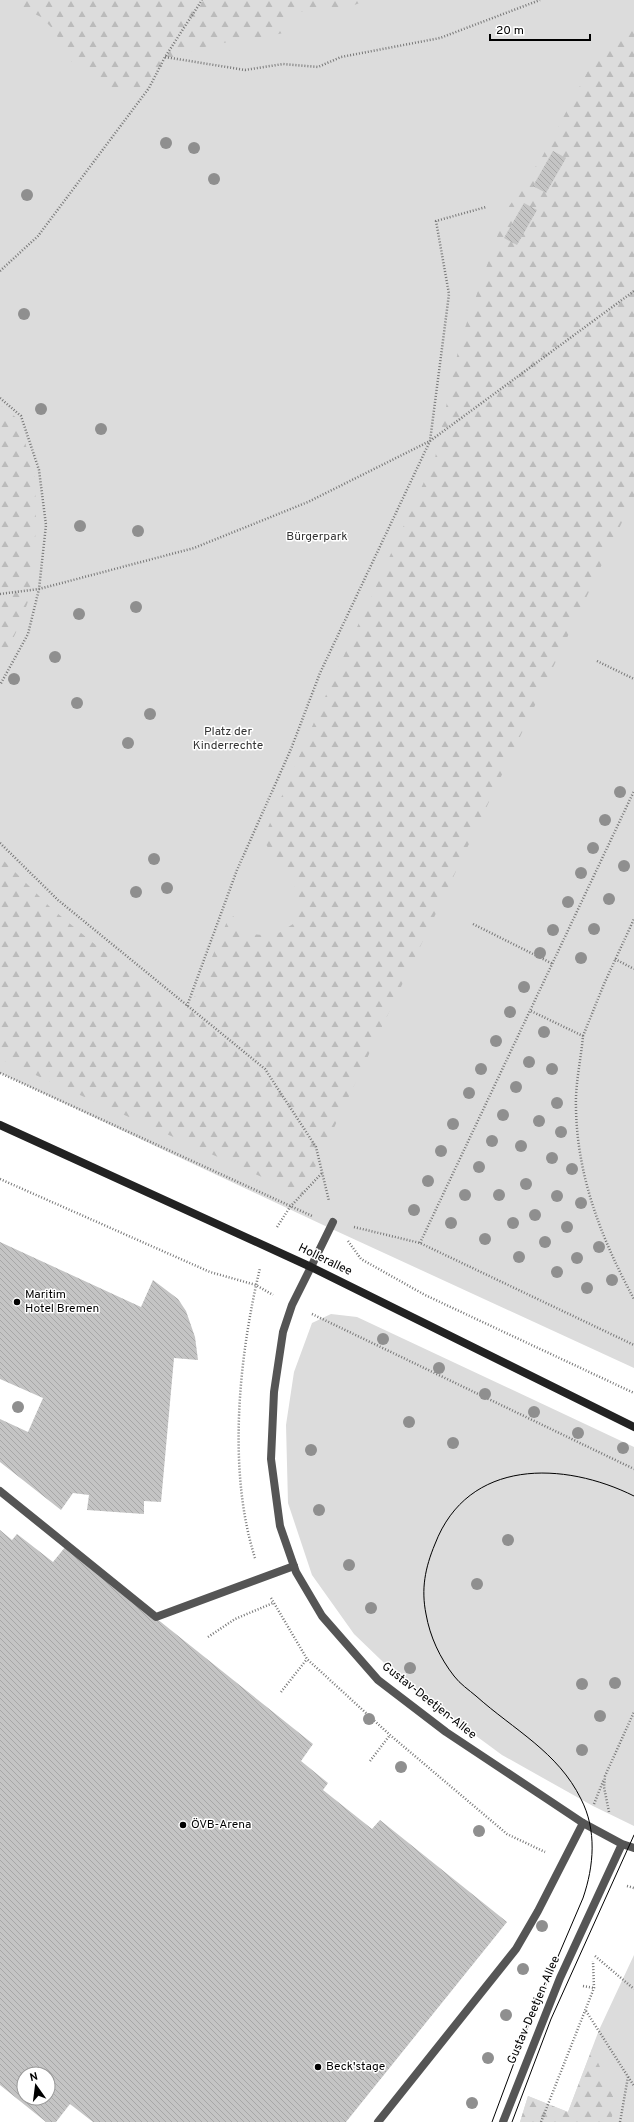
<svg xmlns="http://www.w3.org/2000/svg" width="634" height="2122" viewBox="0 0 634 2122" font-family="Overpass,sans-serif">
<defs>
<pattern id="forest-firs" width="22" height="20" patternUnits="userSpaceOnUse"><rect width="22" height="20" fill="#dcdcdc"/><path d="M5 1l3.5 6h-7zM16 11l3.5 6h-7z" fill="#bbb"/></pattern>
<pattern id="building-back-hatch" width="6" height="6" patternUnits="userSpaceOnUse"><rect width="6" height="6" fill="#c4c4c4"/><path d="M-1 5l2 2M0 0l6 6M5-1l2 2" fill="none" stroke="#a7a7a7"/></pattern>
</defs>
<rect width="100%" height="100%" fill="#fff"/>
<path fill="#dcdcdc" d="M0,0H634V1368L321,1224L0,1073Z
M331,1314L357,1317L634,1447V1826L593,1806L502,1755L407,1685L354,1634L312,1575L288,1503L286,1425L294,1372L312,1323Z
M634,1955V2122H520L528,2096L568,2112L599,2030Z"/>
<path fill="url(#forest-firs)" d="M6,0H368L346,8L299,12L289,19L283,33C249,41 186,41 163,70C161,73 159,78 158,81L132,90L107,91L66,57L55,31L41,17Z
M634,17V497L302,1195L0,1059V857L51,908L179,1014L196,995L231,912L237,923L252,934L274,936L293,924L301,904L292,879L275,860L263,839L329,688L435,458L460,342L506,211L542,157L588,71Z
M0,405L18,419L35,476L36,528L30,596L19,626L0,666Z
M592,2049L615,2101L611,2122H520L528,2096L568,2112Z"/>
<path fill="url(#building-back-hatch)" fill-rule="evenodd" d="M553,151L566,158L546,193L533,186Z
M524,203L537,210L517,245L504,238Z
M0,1242L141,1307L153,1280L178,1299L186,1311L195,1337L198,1360L174,1358L161,1502L144,1501V1514L87,1510L89,1495L73,1493L61,1510L0,1462V1419L28,1432L43,1398L0,1379Z
M0,1530L12,1540L17,1534L53,1562L66,1546L313,1744L301,1761L328,1783L323,1790L372,1829L380,1820L507,1922L346,2122H93L70,2104L56,2122H46L0,2085ZM24,2074H48V2098H24Z"/>
<g fill="none" stroke-linecap="round" stroke-linejoin="round">
<path stroke="#777" stroke-width="2.5" stroke-dasharray="1 2" stroke-linecap="butt" d="M165,57L245,70L283,64L318,67L341,57L440,38L540,0
M0,271L38,236L149,88L165,57L202,0
M0,398L21,416L39,470L46,525L39,589L28,634L0,685
M0,594L39,589L194,548L308,502L430,441L634,291
M597,661L634,679
M0,843L58,900L265,1069L316,1147L329,1201
M473,924L553,964
M615,959L634,969
M187,1006L237,870L291,749L320,673L430,441L449,294L436,221L486,207
M531,1011L583,1036C581,1059 575,1085 576,1108C577,1177 602,1240 634,1299
M583,1036L604,984L634,919
M0,1073L312,1216
M0,1179L210,1272L256,1285L273,1295
M277,1227L290,1207L322,1173
M354,1227L420,1243L634,1345
M348,1241L361,1259L425,1295L634,1393
M420,1243L634,791
M312,1314L634,1469
M255,1558C227,1470 239,1356 260,1268
M271,1598L307,1659L390,1735L507,1834L545,1852
M208,1637L235,1619L273,1603
M281,1692L307,1659
M370,1761L390,1735
M594,1804L604,1779
M609,1812L604,1787L605,1776L634,1712
M627,1886L634,1888
M595,1956L634,1989
M583,1986L594,1988
M586,2011L634,2086
M541,2122L594,1988L593,1961
M620,2122L628,2077"/>
<path stroke="#555" stroke-width="8" d="M311,1267L333,1222
M0,1491L156,1617L294,1566"/>
<path stroke="#555" stroke-width="8" d="M378,2122L516,1949L538,1911L583,1823"/>
<path stroke="#555" stroke-width="8" d="M311,1267L292,1305L283,1332L274,1392L271,1459L280,1526L296,1572L322,1616L378,1680L446,1732L547,1799L583,1823L622,1844L634,1848
M503,2122L560,1978L622,1844"/>
<path stroke="#222" stroke-width="8" d="M0,1125L311,1267L634,1427"/>
<path stroke="#000" stroke-width="1" d="M492,2122L524,2036L583,1898C594,1866 597,1830 581,1799C558,1752 514,1730 476,1696C469,1690 460,1684 454,1676C440,1658 430,1637 426,1614C421,1589 425,1568 435,1544C468,1458 564,1461 634,1496
M512,2122L551,2019L634,1835"/>
</g>
<g fill="#8f8f8f">
<circle cx="166" cy="143" r="6"/>
<circle cx="194" cy="148" r="6"/>
<circle cx="214" cy="179" r="6"/>
<circle cx="27" cy="195" r="6"/>
<circle cx="24" cy="314" r="6"/>
<circle cx="41" cy="409" r="6"/>
<circle cx="101" cy="429" r="6"/>
<circle cx="80" cy="526" r="6"/>
<circle cx="138" cy="531" r="6"/>
<circle cx="136" cy="607" r="6"/>
<circle cx="79" cy="614" r="6"/>
<circle cx="55" cy="657" r="6"/>
<circle cx="14" cy="679" r="6"/>
<circle cx="77" cy="703" r="6"/>
<circle cx="150" cy="714" r="6"/>
<circle cx="128" cy="743" r="6"/>
<circle cx="620" cy="792" r="6"/>
<circle cx="605" cy="820" r="6"/>
<circle cx="593" cy="848" r="6"/>
<circle cx="154" cy="859" r="6"/>
<circle cx="624" cy="866" r="6"/>
<circle cx="581" cy="873" r="6"/>
<circle cx="167" cy="888" r="6"/>
<circle cx="136" cy="892" r="6"/>
<circle cx="609" cy="899" r="6"/>
<circle cx="568" cy="902" r="6"/>
<circle cx="594" cy="929" r="6"/>
<circle cx="553" cy="930" r="6"/>
<circle cx="540" cy="953" r="6"/>
<circle cx="581" cy="958" r="6"/>
<circle cx="524" cy="987" r="6"/>
<circle cx="510" cy="1012" r="6"/>
<circle cx="544" cy="1032" r="6"/>
<circle cx="496" cy="1041" r="6"/>
<circle cx="529" cy="1062" r="6"/>
<circle cx="481" cy="1069" r="6"/>
<circle cx="552" cy="1069" r="6"/>
<circle cx="516" cy="1087" r="6"/>
<circle cx="469" cy="1093" r="6"/>
<circle cx="557" cy="1103" r="6"/>
<circle cx="503" cy="1115" r="6"/>
<circle cx="539" cy="1121" r="6"/>
<circle cx="453" cy="1124" r="6"/>
<circle cx="561" cy="1132" r="6"/>
<circle cx="492" cy="1141" r="6"/>
<circle cx="521" cy="1146" r="6"/>
<circle cx="441" cy="1151" r="6"/>
<circle cx="552" cy="1158" r="6"/>
<circle cx="479" cy="1167" r="6"/>
<circle cx="572" cy="1169" r="6"/>
<circle cx="428" cy="1181" r="6"/>
<circle cx="526" cy="1184" r="6"/>
<circle cx="465" cy="1195" r="6"/>
<circle cx="499" cy="1195" r="6"/>
<circle cx="557" cy="1196" r="6"/>
<circle cx="581" cy="1203" r="6"/>
<circle cx="414" cy="1210" r="6"/>
<circle cx="535" cy="1215" r="6"/>
<circle cx="451" cy="1223" r="6"/>
<circle cx="513" cy="1223" r="6"/>
<circle cx="567" cy="1227" r="6"/>
<circle cx="485" cy="1239" r="6"/>
<circle cx="545" cy="1242" r="6"/>
<circle cx="599" cy="1247" r="6"/>
<circle cx="519" cy="1257" r="6"/>
<circle cx="577" cy="1258" r="6"/>
<circle cx="557" cy="1272" r="6"/>
<circle cx="612" cy="1280" r="6"/>
<circle cx="587" cy="1288" r="6"/>
<circle cx="383" cy="1339" r="6"/>
<circle cx="439" cy="1368" r="6"/>
<circle cx="485" cy="1394" r="6"/>
<circle cx="18" cy="1407" r="6"/>
<circle cx="534" cy="1412" r="6"/>
<circle cx="409" cy="1422" r="6"/>
<circle cx="578" cy="1433" r="6"/>
<circle cx="453" cy="1443" r="6"/>
<circle cx="623" cy="1448" r="6"/>
<circle cx="311" cy="1450" r="6"/>
<circle cx="319" cy="1510" r="6"/>
<circle cx="508" cy="1540" r="6"/>
<circle cx="349" cy="1565" r="6"/>
<circle cx="477" cy="1584" r="6"/>
<circle cx="371" cy="1608" r="6"/>
<circle cx="410" cy="1668" r="6"/>
<circle cx="615" cy="1683" r="6"/>
<circle cx="582" cy="1684" r="6"/>
<circle cx="600" cy="1716" r="6"/>
<circle cx="369" cy="1719" r="6"/>
<circle cx="582" cy="1750" r="6"/>
<circle cx="401" cy="1767" r="6"/>
<circle cx="479" cy="1831" r="6"/>
<circle cx="542" cy="1926" r="6"/>
<circle cx="523" cy="1969" r="6"/>
<circle cx="506" cy="2015" r="6"/>
<circle cx="488" cy="2058" r="6"/>
<circle cx="472" cy="2103" r="6"/>
</g>
<g fill="#000" stroke="#fff" stroke-width="1.5">
<circle cx="17" cy="1302" r="4"/>
<circle cx="183" cy="1825" r="4"/>
<circle cx="318" cy="2067" r="4"/>
</g>
<g text-anchor="middle" dominant-baseline="central" stroke-width="3" stroke-linejoin="round" paint-order="stroke">
<g font-size="12" fill="#333" stroke="#fff">
<text x="317" y="537">Bürgerpark</text>
<text x="228" y="732">Platz der<tspan x="228" dy="14">Kinderrechte</tspan></text>
</g>
<g font-size="12" fill="#000" stroke="#fff">
<text transform="translate(325 1260) rotate(26)">Hollerallee</text>
<text transform="translate(429 1701) rotate(38)">Gustav-Deetjen-Allee</text>
<text transform="translate(534 2010) rotate(-67)">Gustav-Deetjen-Allee</text>
</g>
<g font-size="12" fill="#000" stroke="#fff" text-anchor="start">
<text x="25" y="1295">Maritim<tspan x="25" dy="14">Hotel Bremen</tspan></text>
<text x="191" y="1825">ÖVB-Arena</text>
<text x="326" y="2067">Beck'stage</text>
</g>
</g>
<g transform="translate(36 2086) rotate(346)"><circle r="19" fill="#ffffff" stroke="#999999"/>
<path d="M0-3L7 15L0 10L-7 15Z" fill="#000000"/>
<text y="-6" font-size="11" font-weight="bold" text-anchor="middle" fill="#000000">N</text>
</g>
<path d="M490 34v6h100v-6" fill="none" stroke="#000000" stroke-width="2"/>
<text x="496" y="34" font-size="12" fill="#000000" stroke="#ffffff" stroke-width="3" paint-order="stroke">20 m</text>
</svg>
